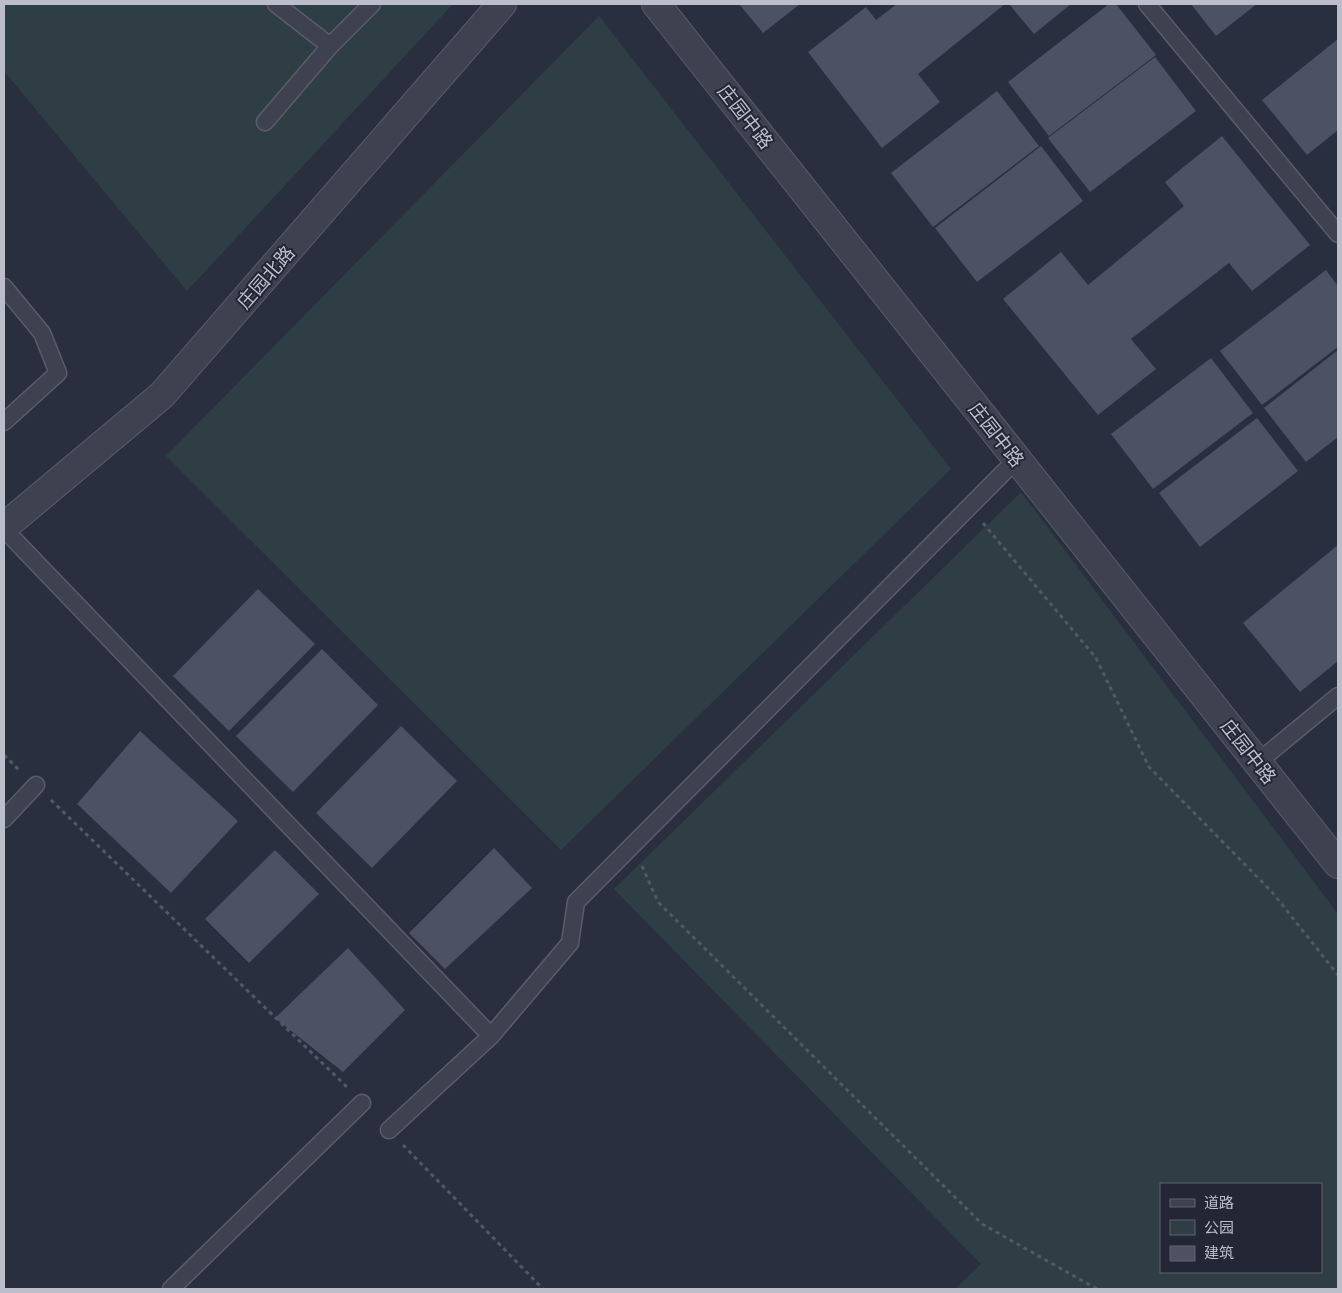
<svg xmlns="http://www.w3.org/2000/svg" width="1342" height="1293" viewBox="0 0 1342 1293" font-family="'Titillium Web','Noto Sans SC',sans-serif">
<rect width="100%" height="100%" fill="#2a2f3f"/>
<path fill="#2f3e44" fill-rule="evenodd" d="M4,4H453L187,291L4,71Z
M599,16L951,469L561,850L166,456Z
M1021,492L1338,914V1289H955L981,1264L614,889ZM1161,1184H1321V1272H1161Z"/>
<path fill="#4c5263" d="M739,4H800L763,33Z
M897,4H1005L918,74L940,102L882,148L808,52L866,7L876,20Z
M1009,4H1071L1034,34Z
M1109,4H1116L1156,55L1049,136L1008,82Z
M1191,4H1257L1216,36Z
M1338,39V130L1307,155L1262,100Z
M1155,57L1196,111L1090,192L1048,138Z
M997,91L1039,146L933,227L891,173Z
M1222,136L1310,245L1252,291L1229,263L1131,339L1156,369L1098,415L1003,299L1061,252L1088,285L1184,206L1165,182Z
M1041,146L1083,201L977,282L935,228Z
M1326,270L1338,286V347L1262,405L1220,351Z
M1338,350V437L1306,462L1264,408Z
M1211,358L1253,413L1153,489L1111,434Z
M1257,418L1298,471L1200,547L1159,493Z
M1338,545V661L1300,692L1243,623Z
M258,589L315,644L229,731L173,676Z
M322,649L378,705L293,792L236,736Z
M401,726L457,781L372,868L316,813Z
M140,731L238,821L171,893L77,804Z
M494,848L532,888L445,969L409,933Z
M275,850L319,894L249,963L205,919Z
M348,948L405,1010L343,1072L275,1018Z"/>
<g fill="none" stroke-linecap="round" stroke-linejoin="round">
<defs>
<path id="service" d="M276,4L330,46
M1147,4L1338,234
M265,122L330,46L372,4
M4,287L42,333L58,373L4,422
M4,529L491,1036L389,1130
M1258,762L1338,696
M4,819L36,785
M491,1036L570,943L576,902L1017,459
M171,1289L362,1103"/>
<path id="tertiary" d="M656,4L1338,864
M4,527L162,395L502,4"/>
</defs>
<use href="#service" stroke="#595d6a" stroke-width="19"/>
<use href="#tertiary" stroke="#595d6a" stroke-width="30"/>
<path stroke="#4e5c61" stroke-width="3" stroke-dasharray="4 4" stroke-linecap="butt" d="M983,523L1096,658L1149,767L1272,892L1338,975
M4,755L21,772
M51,800L348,1088
M642,866L658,902L982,1224L1097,1289
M403,1145L543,1289"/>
<use href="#service" stroke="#3e4250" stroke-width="16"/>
<use href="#tertiary" stroke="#3e4250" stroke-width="28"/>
</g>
<g text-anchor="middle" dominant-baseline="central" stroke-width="4" stroke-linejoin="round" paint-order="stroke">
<g font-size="19" fill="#bbbeca" stroke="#232735">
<text transform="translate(746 116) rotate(52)">庄园中路</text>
<text transform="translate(265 277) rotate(-49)">庄园北路</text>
<text transform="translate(997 434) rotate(52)">庄园中路</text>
<text transform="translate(1249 751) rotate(52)">庄园中路</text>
</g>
</g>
<rect width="1342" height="1293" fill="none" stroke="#bbbeca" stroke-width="10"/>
<rect x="1160" y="1183" width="162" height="90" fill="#232735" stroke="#606371"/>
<rect x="1170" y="1199" width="25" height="8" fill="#3e4250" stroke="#606371"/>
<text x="1204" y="1208" font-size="15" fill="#bbbeca">道路</text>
<rect x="1170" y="1220" width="25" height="15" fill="#2f3e44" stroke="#606371"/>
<text x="1204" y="1233" font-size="15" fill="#bbbeca">公园</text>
<rect x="1170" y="1246" width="25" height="15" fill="#4c5263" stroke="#606371"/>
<text x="1204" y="1258" font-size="15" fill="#bbbeca">建筑</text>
</svg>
